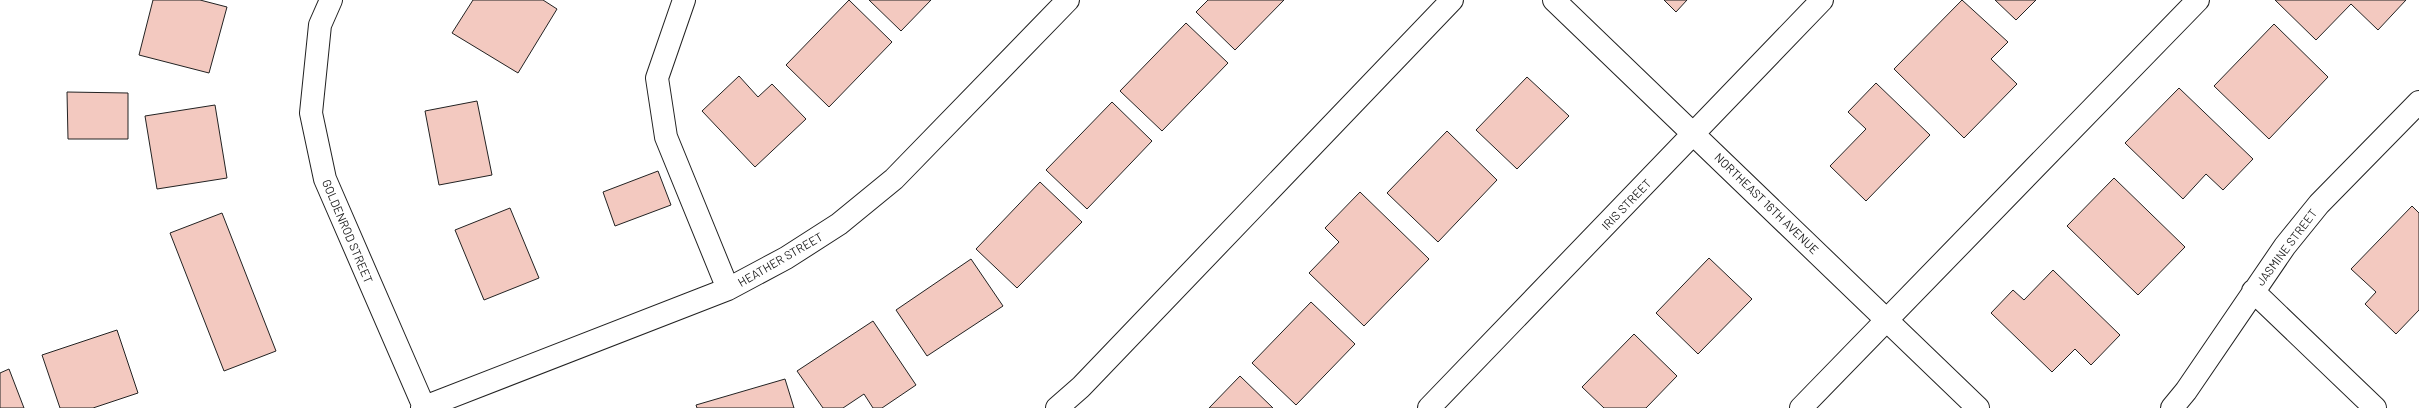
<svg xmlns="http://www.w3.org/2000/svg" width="2419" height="408" viewBox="0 0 2419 408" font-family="Barlow,sans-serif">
<rect width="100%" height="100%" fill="#fff"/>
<path fill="#f3c9c0" stroke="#222" d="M153,0H200L227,7L209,73L139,55Z
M473,0H543L557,9L518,73L452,33Z
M849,0L892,42L829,107L786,65Z
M869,0H931L901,31Z
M1208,0H1284L1235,50L1196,12Z
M1664,0H1687L1676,12Z
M1962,0L2008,42L1991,59L2017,84L1964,138L1894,69Z
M1995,0H2036L2016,20Z
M2275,0H2406L2378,30L2351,4L2316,40Z
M1186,23L1228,63L1162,131L1120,91Z
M2274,24L2328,77L2269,139L2214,86Z
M739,76L758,97L772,84L806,119L755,167L702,111Z
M1527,77L1569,116L1517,169L1476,130Z
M1876,83L1930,135L1866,201L1830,166L1866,129L1848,112Z
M2179,88L2253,159L2223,190L2206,174L2183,199L2125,143Z
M67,92L128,93V139H68Z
M477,101L492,175L439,185L425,111Z
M1112,102L1152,141L1087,209L1046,170Z
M215,105L227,178L157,189L145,116Z
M1447,131L1497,180L1438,242L1387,193Z
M658,171L671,205L615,226L603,192Z
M2114,178L2185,247L2138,295L2067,226Z
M1040,182L1082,222L1017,288L976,249Z
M1360,192L1429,259L1364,326L1309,273L1339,242L1325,228Z
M2412,206L2419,213V310L2396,334L2365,304L2376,292L2351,269Z
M510,208L539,278L484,300L455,230Z
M222,213L276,351L224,371L170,233Z
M1709,258L1752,299L1698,354L1656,313Z
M971,259L1003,306L927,356L896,310Z
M2053,270L2120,335L2091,365L2075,349L2052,372L1991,313L2013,290L2024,300Z
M1311,302L1355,344L1296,405L1252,363Z
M873,321L916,385L882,408H873L864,394L843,408H823L797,371Z
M117,330L138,393L93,408H60L42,355Z
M1634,334L1677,376L1646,408H1604L1582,387Z
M9,369L24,408H0V373Z
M1240,376L1273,408H1209Z
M785,379L794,408H697L696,405Z"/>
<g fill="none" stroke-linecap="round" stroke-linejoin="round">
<defs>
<path id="minor" d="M331,0L320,25L311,113L325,179L424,407
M684,0L657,78L666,137L728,289
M1554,0L1978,408
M2253,291L2375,408
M422,408L728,289L786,258L839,224L894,179L1068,0
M1057,408L1081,387L1452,0
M1429,408L1822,0
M1801,408L2198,0
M2172,408L2186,391L2285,246L2319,204L2419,102"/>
</defs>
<use href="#minor" stroke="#222" stroke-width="24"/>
<use href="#minor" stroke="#fff" stroke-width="22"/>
</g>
<g text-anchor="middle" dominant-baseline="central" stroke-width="3" stroke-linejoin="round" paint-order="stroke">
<g font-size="12" fill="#222" stroke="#fff">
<text transform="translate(1767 203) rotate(44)">NORTHEAST 16TH AVENUE</text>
<text transform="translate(1626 204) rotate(-46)">IRIS STREET</text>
<text transform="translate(348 231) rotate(67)">GOLDENROD STREET</text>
<text transform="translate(2286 247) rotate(-53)">JASMINE STREET</text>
<text transform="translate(780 259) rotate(-30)">HEATHER STREET</text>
</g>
</g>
</svg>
